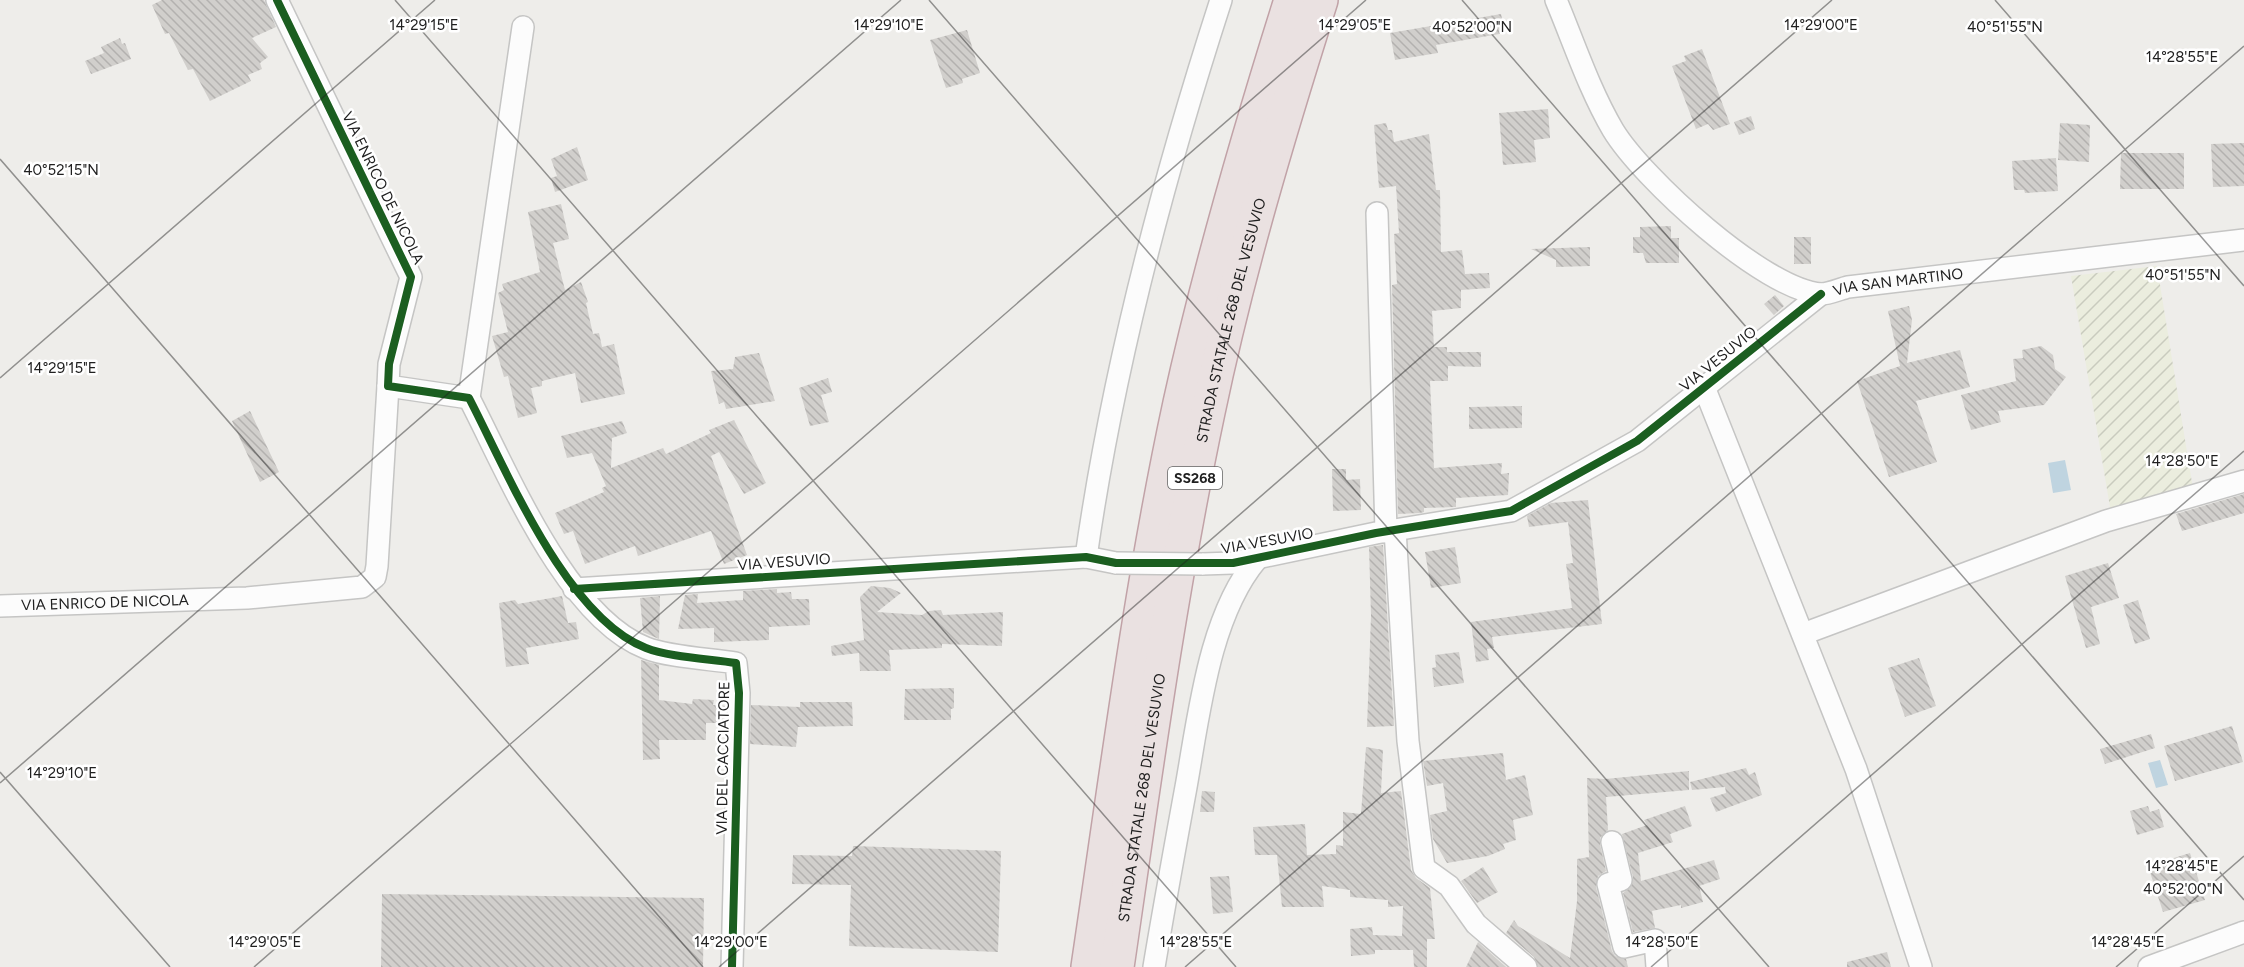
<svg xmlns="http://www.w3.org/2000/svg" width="2244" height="967" viewBox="0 0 2244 967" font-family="Figtree,sans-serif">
<defs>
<pattern id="farmland-furrows" width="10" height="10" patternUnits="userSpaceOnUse" patternTransform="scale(1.5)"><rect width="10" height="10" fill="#ebedde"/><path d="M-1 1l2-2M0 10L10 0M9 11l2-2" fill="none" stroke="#c9cbbe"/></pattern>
<pattern id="building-back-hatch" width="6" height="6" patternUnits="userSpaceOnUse" patternTransform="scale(1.5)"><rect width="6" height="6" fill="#d1cfcc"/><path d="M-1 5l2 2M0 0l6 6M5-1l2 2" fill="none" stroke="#b3b1af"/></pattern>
</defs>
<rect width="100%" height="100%" fill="#eeedea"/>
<path fill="url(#farmland-furrows)" d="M2157,266L2193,489L2111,513L2071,276Z"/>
<path fill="#bfd4e0" d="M2065,460L2071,490L2053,493L2048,463Z
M2160,760L2168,785L2156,788L2148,763Z"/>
<path fill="url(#building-back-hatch)" d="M162,0H264L276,27L252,38L268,57L260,63L262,69L248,75L251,81L210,101L193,69L188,70L169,33L165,34L152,5Z
M1501,14L1505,33L1436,45L1438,53L1395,60L1390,33Z
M967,30L980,73L962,79L963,83L946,88L930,40Z
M120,38L122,44L125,43L131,59L91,74L85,61L104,53L101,47Z
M1702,49L1730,124L1713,130L1708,124L1696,129L1672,66L1686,61L1684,56Z
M1548,109L1550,138L1534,140L1536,162L1503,165L1499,113Z
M1751,116L1755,129L1739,135L1734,122Z
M1386,123L1388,130H1392L1394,142L1429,134L1436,190H1440L1441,252L1462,250L1465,274L1489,273L1490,288L1461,290V308L1432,311L1434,347H1447V352H1481V367L1448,366V381H1430L1434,468L1502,463L1501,474L1509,473L1508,495L1456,498V507L1424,508V512L1420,513L1398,514L1392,285L1397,284L1394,234L1399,233L1396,186L1379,188L1374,125Z
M2060,123L2090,125L2089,162L2058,160Z
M2244,143V186L2213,187L2211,144Z
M577,147L588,180L555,192L551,178L557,176L551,159Z
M2121,153H2184V189H2120Z
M2056,158L2058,191L2025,193L2024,190H2014L2012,161Z
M561,204L569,239L553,243L565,290L581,282L588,302L586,303L593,334L599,333L602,347L614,344L625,394L581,403L575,373L542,381V386L531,388L537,413L518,418L508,376L504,377L492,336L508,332L498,293L504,290L502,284L540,272L528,212Z
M1671,226V238H1679V263H1646L1643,253H1633V237H1640V227Z
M1794,237H1811V264H1794Z
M1590,247V266L1556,267V260L1531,249Z
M1775,295L1784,306L1774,315L1764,304Z
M1909,306L1912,320L1907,363L1960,350L1970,387L1916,401L1937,462L1889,477L1857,381L1900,366L1888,311Z
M2041,346L2053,355L2055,369L2066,377L2044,405L1998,411L2001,422L1971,430L1961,395L2016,381L2013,359L2023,358L2022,350Z
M759,353L775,401L726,409L724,402L719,404L711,371L733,369L735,357Z
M828,378L832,392L821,395L829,422L810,426L799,388Z
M1522,406V428L1469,429V407Z
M250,411L279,472L260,482L232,421Z
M734,420L766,483L744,494L719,452L711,456L747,555L724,564L711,531L638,556L635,546L585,564L573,531L564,534L555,513L604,492L602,488L606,486L592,453L567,458L561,436L622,421L627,433L612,438L611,468L663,448L666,454L711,433L709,430Z
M1332,469H1346V480L1360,479L1361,510L1333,511Z
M2244,494V513L2182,531L2176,514Z
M1588,500L1602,624L1492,637L1494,648L1487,649L1489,660L1476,662L1471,622L1572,608L1566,564L1573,563L1568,522L1529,527L1527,516L1551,503Z
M1383,545L1394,726L1367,727L1371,616L1369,547Z
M1455,547L1461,583L1431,588L1425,552Z
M2108,563L2119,598L2091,607L2100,644L2086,648L2065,576Z
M871,586L890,588L901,593L877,612L922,615L929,611L941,610L943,615L1003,612L1002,646L942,644V648L889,650L891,671H860L859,653L832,656L831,646L864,640L860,597Z
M777,589V593L791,592L792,599H809L810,625L769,627V640L714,642V628L678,629L685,595L698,594L697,603L743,600V591Z
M562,596L568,623L576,622L579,639L526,648L529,664L506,667L499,603L515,600L518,604Z
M660,596L659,639L643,632L640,598Z
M2138,600L2150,639L2135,644L2123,605Z
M1459,652L1464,683L1434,687L1432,668L1436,667L1435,655Z
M1919,658L1936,706L1905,717L1888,668Z
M641,660L659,665V700L692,704L693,699L714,700L713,705L726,706L725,723H706V740H659L660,759L643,760Z
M954,688V708L951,709V720H904L905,689Z
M800,702H852L853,726L798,727L796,747L750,744L751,705L800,707Z
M2232,726L2243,762L2175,781L2164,746Z
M2151,734L2155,748L2105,764L2100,749Z
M1366,747L1383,750L1381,793L1401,791L1411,870L1416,878L1430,888L1435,939H1427V967H1414L1413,950H1375V954L1351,956L1350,929L1372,927L1373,935L1402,936L1403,906L1388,907V900L1350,897V890L1322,886L1324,907H1282L1277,855H1255L1253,827L1305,824L1307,855L1336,854V845L1343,846V812L1361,814Z
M1503,753L1506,780L1525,775L1533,815L1513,820L1516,840L1503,844L1505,849L1488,856L1447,863L1433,839L1430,815L1447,811L1443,783L1427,786L1423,761Z
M1746,768L1749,775L1755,772L1762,795L1716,812L1710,798L1726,793L1725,787L1692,790L1690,782Z
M1689,771V790L1606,797L1608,830L1600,838V844L1606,871L1598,876L1596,887L1612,951L1615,956L1626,959L1628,967H1538L1534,957L1506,933L1514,920L1518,926L1570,958L1577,901V859L1589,857L1587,778L1605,779Z
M1202,791L1215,792L1214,812H1200Z
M1685,806L1692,826L1670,834L1673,842L1638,853L1641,881L1714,860L1720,879L1699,886L1703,902L1681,908V905L1652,911L1655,928L1633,932L1623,893L1630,888L1633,877L1622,834L1647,825L1644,820Z
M2148,806L2150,812L2159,809L2164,827L2137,835L2130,811Z
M853,846L1001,851L998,952L849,946L851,885L792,884L793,855L852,856Z
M2190,853L2205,900L2163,912L2148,866Z
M1483,867L1498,892L1477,903L1461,881Z
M1229,876L1233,912L1213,914L1210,877Z
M382,894L704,898L703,967H381Z
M1478,942L1506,967H1466Z
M1887,952L1891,967H1847V962Z"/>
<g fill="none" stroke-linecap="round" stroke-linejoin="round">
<defs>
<g id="street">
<path d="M277,0L411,277L389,364L388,386L469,398C507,471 566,617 646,648C668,657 711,659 736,663L739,693L732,967"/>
<path id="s1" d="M1556,0C1574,43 1589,89 1613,130C1642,178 1764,290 1821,294C1829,294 1840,289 1848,287L2244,240"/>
<path d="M1377,213L1386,532"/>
<path d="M1704,387L1856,769L1921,967"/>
<path d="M469,398L523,27"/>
<path d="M1395,530L1408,741L1424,868L1449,886L1476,924L1526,967"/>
<path d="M1086,557C1113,367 1162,182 1221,0"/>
<path d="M1202,564L1233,563L1376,533L1511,511L1637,441L1821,294"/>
<path d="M574,589L1086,557L1116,563"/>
<path id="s2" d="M0,606L247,598L362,587L375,577L377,566L388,386"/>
<path d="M1803,634L2106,521L2244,481"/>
<path d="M1612,842L1621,880L1608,884L1624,947L1655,940L1657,967"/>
<path d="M1154,967C1164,907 1175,847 1186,787C1199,715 1209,616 1257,559"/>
<path d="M2149,967L2244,932"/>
</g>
<g id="highway">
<path d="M1088,967C1116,779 1140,589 1180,403C1210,266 1249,133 1291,0"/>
<path id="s3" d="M1117,967C1144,782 1169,596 1208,412C1237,273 1278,136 1321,0"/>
</g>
</defs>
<use href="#street" stroke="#c5c5c4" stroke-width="24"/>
<use href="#highway" stroke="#c1a2a7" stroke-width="36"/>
<use href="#street" stroke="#fcfcfc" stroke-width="21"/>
<use href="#highway" stroke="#eae1e1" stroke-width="33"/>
<defs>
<path id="street-bridge" d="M1116,563L1202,564"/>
</defs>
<use href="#street-bridge" stroke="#c5c5c4" stroke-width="24" stroke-linecap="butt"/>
<use href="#street-bridge" stroke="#fcfcfc" stroke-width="21"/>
<defs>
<path id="cycleway" d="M277,0L411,277L389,364L388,386L469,398C507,471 566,617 646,648C668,657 711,659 736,663L739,693L732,967
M574,589L1086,557L1116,563H1233L1376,533L1511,511L1637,441L1821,294"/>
</defs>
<use href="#cycleway" stroke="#fff" stroke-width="11"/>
<use href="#cycleway" stroke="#1b5e20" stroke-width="8"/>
</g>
<path fill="none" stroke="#202020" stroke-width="1.5" stroke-opacity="0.45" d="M395,0L1236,967M929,0L1769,967M1462,0L2244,900M1995,0L2244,286M0,159L703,967M0,378L435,0M0,772L170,967M0,783L901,0M254,967L1366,0M719,967L1832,0M1185,967L2244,46M1651,967L2244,451M2116,967L2244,856"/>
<g text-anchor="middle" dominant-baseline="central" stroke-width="5" stroke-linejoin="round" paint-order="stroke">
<rect fill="#fff" stroke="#636363" stroke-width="1.5" x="1168" y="467" width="54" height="22" rx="4.5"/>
<g font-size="14" font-weight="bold" fill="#202020">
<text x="1195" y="478">SS268</text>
</g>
<g font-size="15" fill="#202020" stroke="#fff">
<text transform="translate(383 188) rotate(64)">VIA ENRICO DE NICOLA</text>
<text stroke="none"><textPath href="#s1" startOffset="490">VIA SAN MARTINO</textPath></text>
<text stroke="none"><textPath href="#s3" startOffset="657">STRADA STATALE 268 DEL VESUVIO</textPath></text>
<text transform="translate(1718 359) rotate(-39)">VIA VESUVIO</text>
<text transform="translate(1267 541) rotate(-10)">VIA VESUVIO</text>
<text transform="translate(784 562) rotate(-4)">VIA VESUVIO</text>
<text stroke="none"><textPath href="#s2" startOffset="105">VIA ENRICO DE NICOLA</textPath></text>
<text transform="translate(723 758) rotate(-89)">VIA DEL CACCIATORE</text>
<text stroke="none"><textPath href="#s3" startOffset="171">STRADA STATALE 268 DEL VESUVIO</textPath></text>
</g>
</g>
<g font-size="15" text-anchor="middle" fill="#202020" stroke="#fff" stroke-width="5" stroke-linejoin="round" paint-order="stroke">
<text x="424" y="30">14°29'15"E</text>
<text x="889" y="30">14°29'10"E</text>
<text x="1355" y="30">14°29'05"E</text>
<text x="1821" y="30">14°29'00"E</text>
<text x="1472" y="32">40°52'00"N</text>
<text x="2005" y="32">40°51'55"N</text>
<text x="2182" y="62">14°28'55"E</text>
<text x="61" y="175">40°52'15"N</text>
<text x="2183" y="280">40°51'55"N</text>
<text x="62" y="373">14°29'15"E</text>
<text x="2182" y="466">14°28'50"E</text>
<text x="62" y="778">14°29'10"E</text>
<text x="2182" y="871">14°28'45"E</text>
<text x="2183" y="894">40°52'00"N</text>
<text x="265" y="947">14°29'05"E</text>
<text x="731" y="947">14°29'00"E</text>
<text x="1196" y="947">14°28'55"E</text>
<text x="1662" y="947">14°28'50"E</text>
<text x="2128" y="947">14°28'45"E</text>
</g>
</svg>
